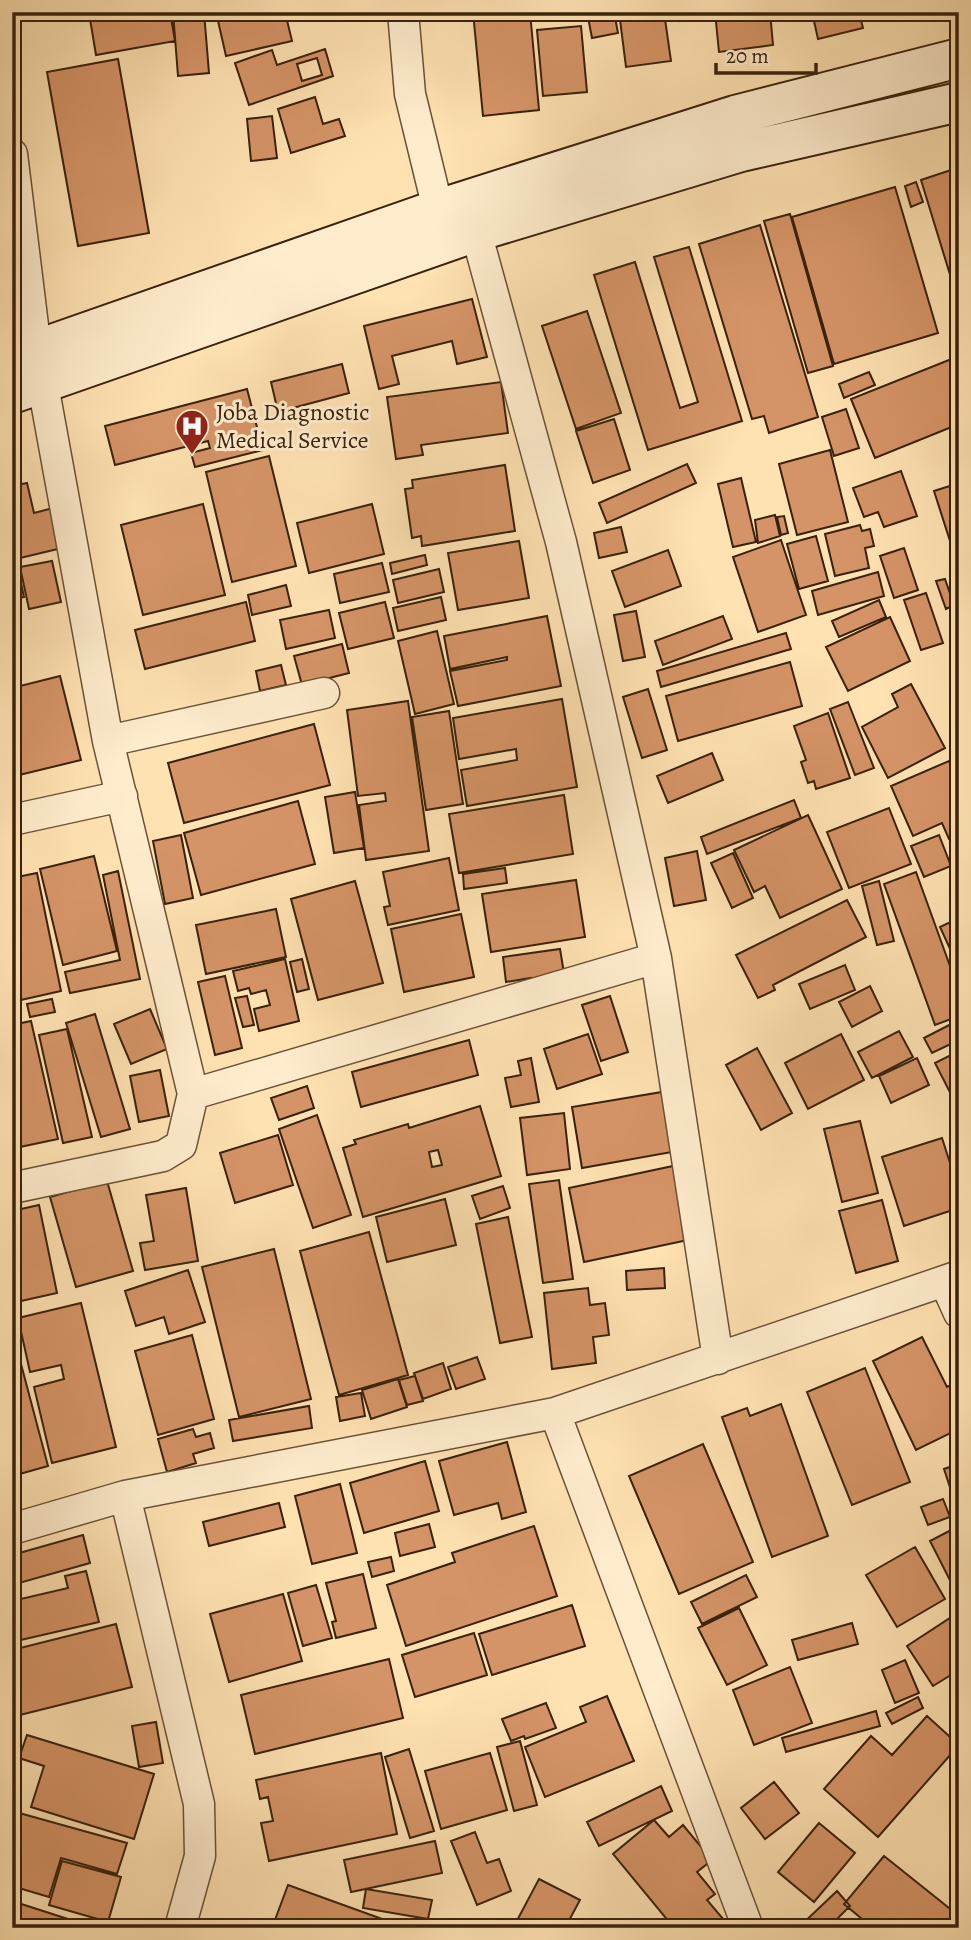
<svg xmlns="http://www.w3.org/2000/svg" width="971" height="1940" viewBox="0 0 971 1940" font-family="Alegreya,serif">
<rect width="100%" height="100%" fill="#ffe2b2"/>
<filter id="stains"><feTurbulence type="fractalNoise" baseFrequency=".00286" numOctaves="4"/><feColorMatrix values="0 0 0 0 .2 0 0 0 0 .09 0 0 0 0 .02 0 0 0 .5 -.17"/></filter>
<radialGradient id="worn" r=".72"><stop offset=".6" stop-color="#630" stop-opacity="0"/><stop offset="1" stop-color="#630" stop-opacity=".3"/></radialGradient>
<path fill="#d59467" stroke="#39220b" stroke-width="2" fill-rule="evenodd" d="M94,12H170L175,41L96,55L89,13Z
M173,12H204L209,73L178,76Z
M216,12H285L292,41L226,56Z
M473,12H530L539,110L483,116Z
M587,12H614L618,33L592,38Z
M619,12H664L671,61L626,67Z
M678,12H710V14L680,21Z
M715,12H770L773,45L719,52Z
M812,12H859L863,28L818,39Z
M581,26L587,92L543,96L537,30Z
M325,49L333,76L249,105L235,63L272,50L277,65ZM317,58L322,75L302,81L297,64Z
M118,59L149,233L78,246L47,72Z
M315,97L323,124L339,119L345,136L291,153L278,109Z
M272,116L277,158L251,161L247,119Z
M951,170L959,195V304L921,180Z
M916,182L923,202L911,207L905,186Z
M895,187L938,333L834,364L792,217Z
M790,214L833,366L808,373L764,221Z
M760,225L818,417L769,433L764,416L752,419L699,244Z
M689,247L742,421L648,450L594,275L635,262L680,408L698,402L654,257Z
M472,299L487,357L457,364L452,341L392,356L399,384L379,389L364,326Z
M587,311L621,413L576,429L542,326Z
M959,356V424L875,458L851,399Z
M342,364L349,393L278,412L271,382Z
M869,372L875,385L844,398L839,384Z
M501,382L508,433L421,445L423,455L396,459L387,397Z
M247,389L263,450L195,467L191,453L210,448L208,441L115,465L105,426Z
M846,409L859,448L834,456L822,417Z
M614,419L630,470L593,483L576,431Z
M830,450L848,522L797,535L779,464Z
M269,456L296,566L232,582L206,472Z
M687,464L696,483L607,523L599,503Z
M505,465L515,531L422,546L421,536L412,538L405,489L413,488L412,480Z
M901,471L917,516L884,527L878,512L864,517L853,488Z
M741,478L756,542L733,547L718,484Z
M27,483L34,513L53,508L62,548L20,558L12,527V486Z
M959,483V538L950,541L934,491Z
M203,504L225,595L143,615L121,525Z
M372,504L384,554L309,573L297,523Z
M775,515L780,536L758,543L755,520Z
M784,516L788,533L781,535L777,517Z
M860,525L862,531L870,529L874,546L865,548L869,568L835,576L825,534Z
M621,527L627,552L599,558L594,533Z
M816,536L828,581L799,589L787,544Z
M781,540L806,615L758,632L733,557Z
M519,541L529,598L458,610L448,553Z
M12,542L24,597L12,600Z
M904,548L918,590L894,598L880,556Z
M668,550L681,586L625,607L612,571Z
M425,555L427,565L392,574L390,563Z
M52,561L61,602L29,609L20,567Z
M382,563L389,592L340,603L334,574Z
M439,569L444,592L398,603L393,580Z
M878,572L884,596L818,615L812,591Z
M945,579L954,605L946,609L936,581Z
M286,585L291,606L252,615L248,595Z
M926,593L943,643L921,650L904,600Z
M441,597L446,620L398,631L393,608Z
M879,600L886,617L839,637L832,621Z
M246,602L255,641L145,669L135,630Z
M385,602L394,638L348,649L339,613Z
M329,610L335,638L286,649L280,620Z
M636,611L645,657L623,661L614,615Z
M547,616L561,686L458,706L450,671L507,660V657L450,669L444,636Z
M723,616L732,639L663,665L655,641Z
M890,617L910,661L848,691L826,647Z
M437,631L454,704L415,714L398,641Z
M786,633L791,649L661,687L657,671Z
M342,644L349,673L302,685L294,656Z
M790,662L802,706L678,741L666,696Z
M281,665L286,685L260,691L256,671Z
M60,676L81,760L15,776L12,764V688Z
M911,684L945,748L888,778L862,727L898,707L892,694Z
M648,689L667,750L642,758L623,697Z
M562,699L577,787L467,806L461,770L517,760L516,749L459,759L453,718Z
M408,701L429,851L366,860L359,805L386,801L385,793L358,796L347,710Z
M848,702L874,768L855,775L830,709Z
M449,711L463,804L426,810L412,717Z
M828,713L850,778L816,789L814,781L808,783L801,762L806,760L794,726Z
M314,724L330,785L184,823L168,763Z
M712,753L723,780L668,803L657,776Z
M949,761L959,784V835L949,839L942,823L913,836L891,786Z
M355,792L364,848L334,853L325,797Z
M564,795L573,854L459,873L449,814Z
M794,800L801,818L707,854L701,837Z
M298,801L315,864L201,895L184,833Z
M889,808L911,864L849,888L827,832Z
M808,815L842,889L780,918L765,886L754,892L734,850Z
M181,835L193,898L165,904L153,841Z
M939,835L951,866L924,877L911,846Z
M697,851L706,900L674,906L665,858Z
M733,853L753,898L732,908L711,863Z
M94,856L117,951L63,965L40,869Z
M449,858L459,910L388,925L384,907L390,906L383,872Z
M505,868L507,883L464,889L463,874Z
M118,871L140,979L70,993L65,972L120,960L103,875Z
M916,872L959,991V1016L935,1025L884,884Z
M37,873L61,991L12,1002V878Z
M576,880L585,937L491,952L482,894Z
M355,881L383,983L318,1000L291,899Z
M879,881L894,941L877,945L862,886Z
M847,900L866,937L773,985L775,990L758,998L736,955Z
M276,909L286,957L206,974L196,925Z
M461,914L474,977L404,992L391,929Z
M959,918V948L951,951L940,927Z
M560,949L564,973L533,986L531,978L506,982L503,957Z
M285,959L299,1021L259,1031L254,1009L270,1005L266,990L251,994L249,988L238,991L233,971Z
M302,959L309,989L297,992L290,962Z
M845,965L855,990L810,1009L799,984Z
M225,976L242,1048L215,1055L198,982Z
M870,986L882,1011L852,1027L839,1002Z
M247,996L254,1025L243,1027L235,998Z
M610,996L628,1052L601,1061L582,1005Z
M52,999L55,1012L30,1017L27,1004Z
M150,1009L167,1049L131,1064L114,1024Z
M95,1014L130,1129L101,1137L66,1023Z
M959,1020V1040L932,1053L924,1038Z
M31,1021L58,1139L15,1148L12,1138V1025Z
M67,1029L92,1137L63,1143L39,1035Z
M899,1031L913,1057L872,1078L858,1052Z
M588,1034L602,1074L557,1089L544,1049Z
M841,1034L864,1080L808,1109L785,1063Z
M469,1040L478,1075L361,1107L352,1072Z
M757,1048L792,1113L761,1130L726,1065Z
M959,1051V1110L935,1063Z
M531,1058L539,1102L511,1107L505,1078L521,1075L518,1061Z
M917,1058L929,1085L891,1103L879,1076Z
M160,1070L169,1116L139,1122L130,1076Z
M307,1086L314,1108L279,1120L271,1098Z
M662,1092L672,1152L582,1168L572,1107Z
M480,1106L501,1176L363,1217L343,1148L356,1144L354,1140L408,1124L409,1128ZM438,1150L442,1165L432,1167L429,1152Z
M564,1113L570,1169L527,1175L520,1118Z
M317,1115L351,1215L313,1228L279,1129Z
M860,1121L878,1193L842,1202L824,1129Z
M278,1135L293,1185L235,1203L220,1153Z
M942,1138L959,1191V1208L904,1226L882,1157Z
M673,1166L688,1240L584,1262L569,1188Z
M559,1180L573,1279L543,1283L529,1184Z
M107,1181L133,1271L76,1287L50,1197Z
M503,1186L510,1208L480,1219L472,1196Z
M186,1188L198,1261L145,1270L140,1243L154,1241L146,1195Z
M445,1199L456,1245L387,1262L376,1217Z
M882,1200L898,1261L856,1273L839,1211Z
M39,1205L57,1293L12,1303V1211Z
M508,1217L532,1337L500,1343L476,1224Z
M369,1232L408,1375L339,1395L300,1251Z
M274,1249L311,1399L239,1417L202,1267Z
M664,1268L665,1288L627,1290L626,1271Z
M188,1270L205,1322L169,1334L164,1317L136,1326L125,1291Z
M588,1288L590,1305L605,1303L609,1335L593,1337L596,1363L552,1369L544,1293Z
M81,1303L116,1447L52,1463L34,1387L64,1379L61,1365L30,1372L18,1318Z
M12,1330L48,1466L16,1475L12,1461Z
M192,1335L214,1419L158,1435L135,1351Z
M922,1337L947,1387L959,1381V1429L916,1450L873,1361Z
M477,1357L485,1379L456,1389L448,1367Z
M443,1363L451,1389L423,1399L414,1373Z
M865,1368L910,1482L852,1505L807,1392Z
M415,1376L423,1401L407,1405L399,1380Z
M398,1379L407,1407L371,1419L362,1390Z
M361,1393L365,1416L340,1421L336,1397Z
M781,1404L828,1536L772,1557L722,1417L747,1408L750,1416Z
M309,1406L312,1428L233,1441L229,1420Z
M193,1429L196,1437L210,1433L214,1448L193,1454L196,1463L167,1472L158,1439Z
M507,1442L526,1512L502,1519L498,1503L454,1515L439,1461Z
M703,1444L753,1562L679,1594L629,1476Z
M425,1461L439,1511L364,1533L350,1483Z
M959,1464V1505L956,1506L944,1469Z
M340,1484L357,1553L312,1564L295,1496Z
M943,1499L950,1517L928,1525L921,1507Z
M279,1503L285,1527L209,1546L203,1522Z
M429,1524L435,1547L400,1556L395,1533Z
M534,1526L557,1596L406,1646L387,1585L455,1562L452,1553Z
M959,1526V1598L930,1541Z
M83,1535L90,1563L12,1585V1555Z
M915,1547L945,1599L897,1627L866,1575Z
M391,1557L394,1571L372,1577L368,1562Z
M86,1571L99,1622L12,1642V1601L68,1588L65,1576Z
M363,1574L376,1628L336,1638L332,1622L336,1621L326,1583Z
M746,1575L757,1597L702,1624L691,1602Z
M316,1585L332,1638L303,1646L288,1593Z
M283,1594L302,1661L229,1682L210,1614Z
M572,1605L585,1646L492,1675L479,1634Z
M739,1608L767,1665L727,1685L698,1628Z
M950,1618L959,1633V1670L933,1686L907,1646Z
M852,1623L858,1644L798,1660L792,1640Z
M116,1624L132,1687L12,1717V1650Z
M474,1633L487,1675L415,1697L402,1655Z
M389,1659L403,1718L255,1754L241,1695Z
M905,1660L919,1693L895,1703L882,1670Z
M790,1667L812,1723L754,1745L733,1690Z
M607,1696L634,1761L545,1797L525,1747L586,1722L580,1707Z
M918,1697L923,1708L892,1724L886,1713Z
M546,1703L556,1728L525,1739L524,1736L511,1741L502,1719Z
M876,1711L880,1726L786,1752L782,1738Z
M927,1716L959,1745L878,1837L824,1789L871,1736L892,1755Z
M156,1722L163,1763L139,1767L132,1726Z
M27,1735L154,1774L134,1839L31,1807L44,1766L19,1758Z
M520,1741L537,1805L514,1811L497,1747Z
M409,1749L434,1831L410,1838L385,1757Z
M381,1753L397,1834L269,1861L261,1823L273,1821L268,1797L260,1799L256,1780Z
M490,1753L507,1810L441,1829L425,1771Z
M774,1782L799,1813L765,1839L741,1808Z
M661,1786L672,1811L599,1846L587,1822Z
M12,1811L127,1843L117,1874L61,1858L49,1897L12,1886Z
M654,1820L669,1837L683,1825L712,1860L697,1872L715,1894L707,1900L729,1926L727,1928H674L613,1854Z
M819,1823L855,1853L814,1902L778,1872Z
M475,1832L487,1863L499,1859L511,1891L477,1905L451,1841Z
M435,1841L442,1873L351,1892L344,1860Z
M884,1856L959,1916V1928H873L844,1904Z
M62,1861L121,1877L108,1922L49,1905Z
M539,1879L580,1900L565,1928H513Z
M288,1885L407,1928H272Z
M366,1889L432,1900L428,1919L363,1908Z
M837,1891L850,1906L828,1928H798Z
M12,1901L96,1928H12Z"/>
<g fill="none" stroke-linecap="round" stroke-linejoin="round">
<defs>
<path id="street" d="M403,12L410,94L438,209
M12,154L36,350
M476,232L561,542L656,958L718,1359
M108,741L324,693
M12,820L122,796
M193,1094L656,958
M12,1188L163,1156L181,1145L193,1094L108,741L43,385
M945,1282L959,1313
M555,1413L748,1928
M125,1496L199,1804L200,1856L180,1928
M12,1529L125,1496L555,1413L959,1276"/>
<path id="secondary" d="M12,358L438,209L735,115L959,58
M12,394L476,232L741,152L959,102"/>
</defs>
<use href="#street" stroke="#6a5235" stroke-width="33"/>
<use href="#secondary" stroke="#39220b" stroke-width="42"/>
<use href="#street" stroke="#ffeccd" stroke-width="30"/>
<use href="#secondary" stroke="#ffeccd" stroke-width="38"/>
</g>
<defs>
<symbol id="hospital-pin" viewBox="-11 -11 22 30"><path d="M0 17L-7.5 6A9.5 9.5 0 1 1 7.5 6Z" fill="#8f2418" stroke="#ffeccd"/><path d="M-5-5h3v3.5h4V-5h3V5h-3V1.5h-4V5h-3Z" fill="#fff"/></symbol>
</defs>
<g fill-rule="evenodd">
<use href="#hospital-pin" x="173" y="407" width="38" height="52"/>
</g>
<g text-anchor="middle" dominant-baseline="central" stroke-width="6" stroke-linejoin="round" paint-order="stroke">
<g font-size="24" fill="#39220b" stroke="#ffeccd" text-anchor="start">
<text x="216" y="412">Joba Diagnostic<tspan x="216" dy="28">Medical Service</tspan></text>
</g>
</g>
<rect width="971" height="1940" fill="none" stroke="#ffe2b2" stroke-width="42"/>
<rect x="14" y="14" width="943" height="1912" fill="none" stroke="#39220b" stroke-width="3.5"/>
<rect x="21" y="21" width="929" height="1898" fill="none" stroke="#39220b" stroke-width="2"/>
<path d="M716 63v10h100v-10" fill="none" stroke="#39220b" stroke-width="3.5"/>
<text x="726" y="63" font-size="21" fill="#39220b" stroke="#ffeccd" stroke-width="5" paint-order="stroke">20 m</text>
<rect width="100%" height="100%" filter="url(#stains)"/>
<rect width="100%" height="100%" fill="url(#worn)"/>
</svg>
